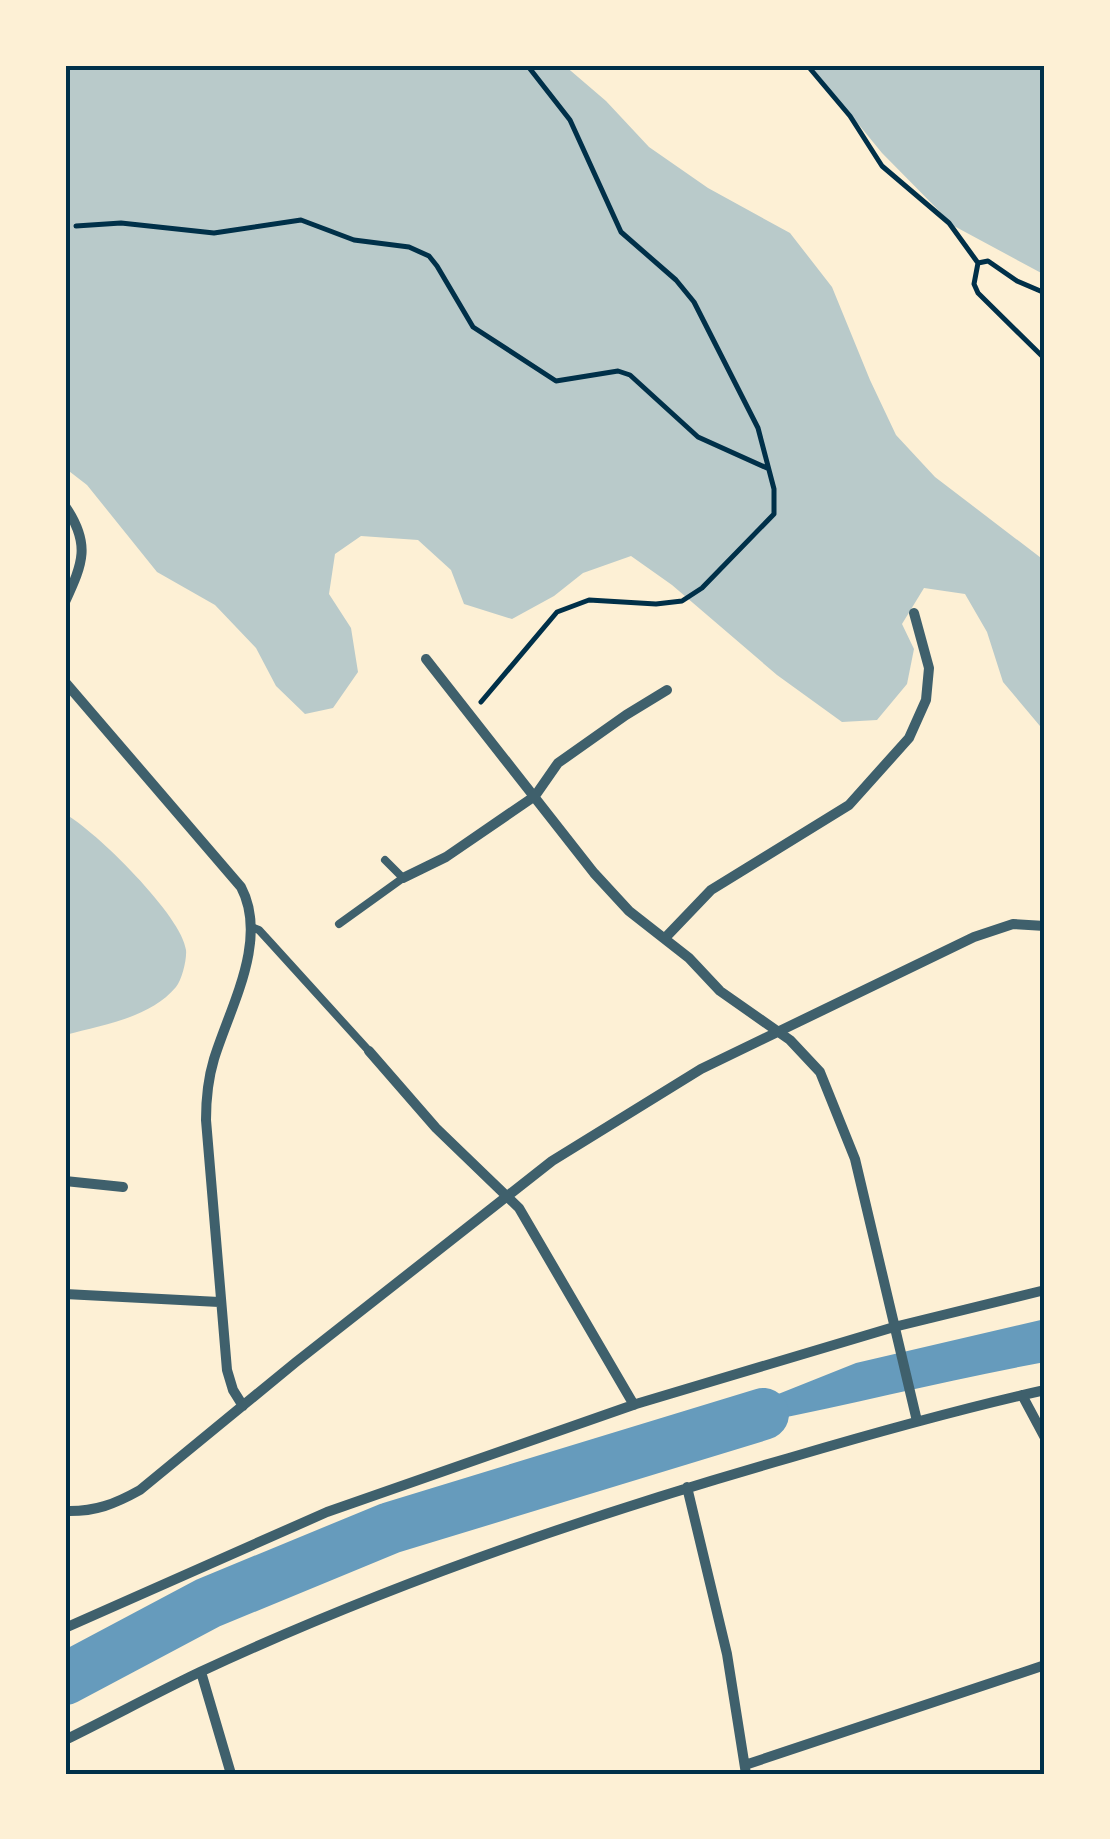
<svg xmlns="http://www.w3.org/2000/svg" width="1110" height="1839" viewBox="0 0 1110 1839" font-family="'Playfair Display',serif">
<rect width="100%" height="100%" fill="#fdf0d5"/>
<path fill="#b9caca" d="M65,65H564L606,101L649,147L708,188L790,233L832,287L870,380L896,435L935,477L1045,561V732L1003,682L987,632L965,594L924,588L902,624L914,649L907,684L877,720L842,722L777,675L672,585L631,556L583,573L554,596L512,619L464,604L451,570L418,540L361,536L335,554L329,594L351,628L358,672L333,708L305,714L276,686L256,648L215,605L157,572L87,485L65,468Z
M810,65H1045V275L954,226L882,153Z
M65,814C95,830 183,917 186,950C187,959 182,980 176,987C150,1018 103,1025 65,1035Z"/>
<path fill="#669bbc" d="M1045,1319V1362C917,1386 791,1420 663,1440L856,1363Z"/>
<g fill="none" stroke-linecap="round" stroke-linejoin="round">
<path stroke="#669bbc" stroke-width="52" d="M65,1679L208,1603L390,1528L763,1414"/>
<path stroke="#003049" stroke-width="5" d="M807,65L850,116L882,166L949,223L978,263L974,284L978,293L1045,359
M76,226L121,223L214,233L301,220L354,240L409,247L429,256L437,266L473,327L556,381L618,371L630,375L698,437L767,468
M978,263L988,261L1017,281L1045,293
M481,702L557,612L589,600L656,604L682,601L702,588L774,514V489L758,428L694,302L676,280L621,232L570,120L527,65"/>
<path stroke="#3f606c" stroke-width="8" d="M339,924L403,878L385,860
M251,927L259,930L270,942L369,1051"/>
<path stroke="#3f606c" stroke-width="10" d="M65,506C91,544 83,563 65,602
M426,659L594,873L629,911L689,958L720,991L790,1040L820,1072L855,1159L917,1421
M65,682L241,887C269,940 230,1007 214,1059C208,1079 206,1099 206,1120L227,1370L233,1390L243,1406
M403,878L446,857L535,796L558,763L626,715L667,690
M665,938L711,890L849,805L909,738L926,700L929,668L914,613
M369,1051L436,1128L519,1208L634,1405
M65,1181L123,1187
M65,1294L219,1302
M1022,1395L1045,1438
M687,1487L727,1654L746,1774
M65,1511C95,1512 115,1504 140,1490L296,1362L552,1161L701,1069L974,937L1013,924L1045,926
M65,1628L327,1512L636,1404L894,1327L1045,1290
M201,1672L231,1774
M65,1740C110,1718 154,1694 200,1672C389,1584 589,1515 789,1458C874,1433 959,1409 1045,1390
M745,1765L1045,1665"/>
</g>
<rect width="1110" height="1839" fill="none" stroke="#fdf0d5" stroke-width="135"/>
<rect x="68" y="68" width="974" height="1704" fill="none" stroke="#003049" stroke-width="4"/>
</svg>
